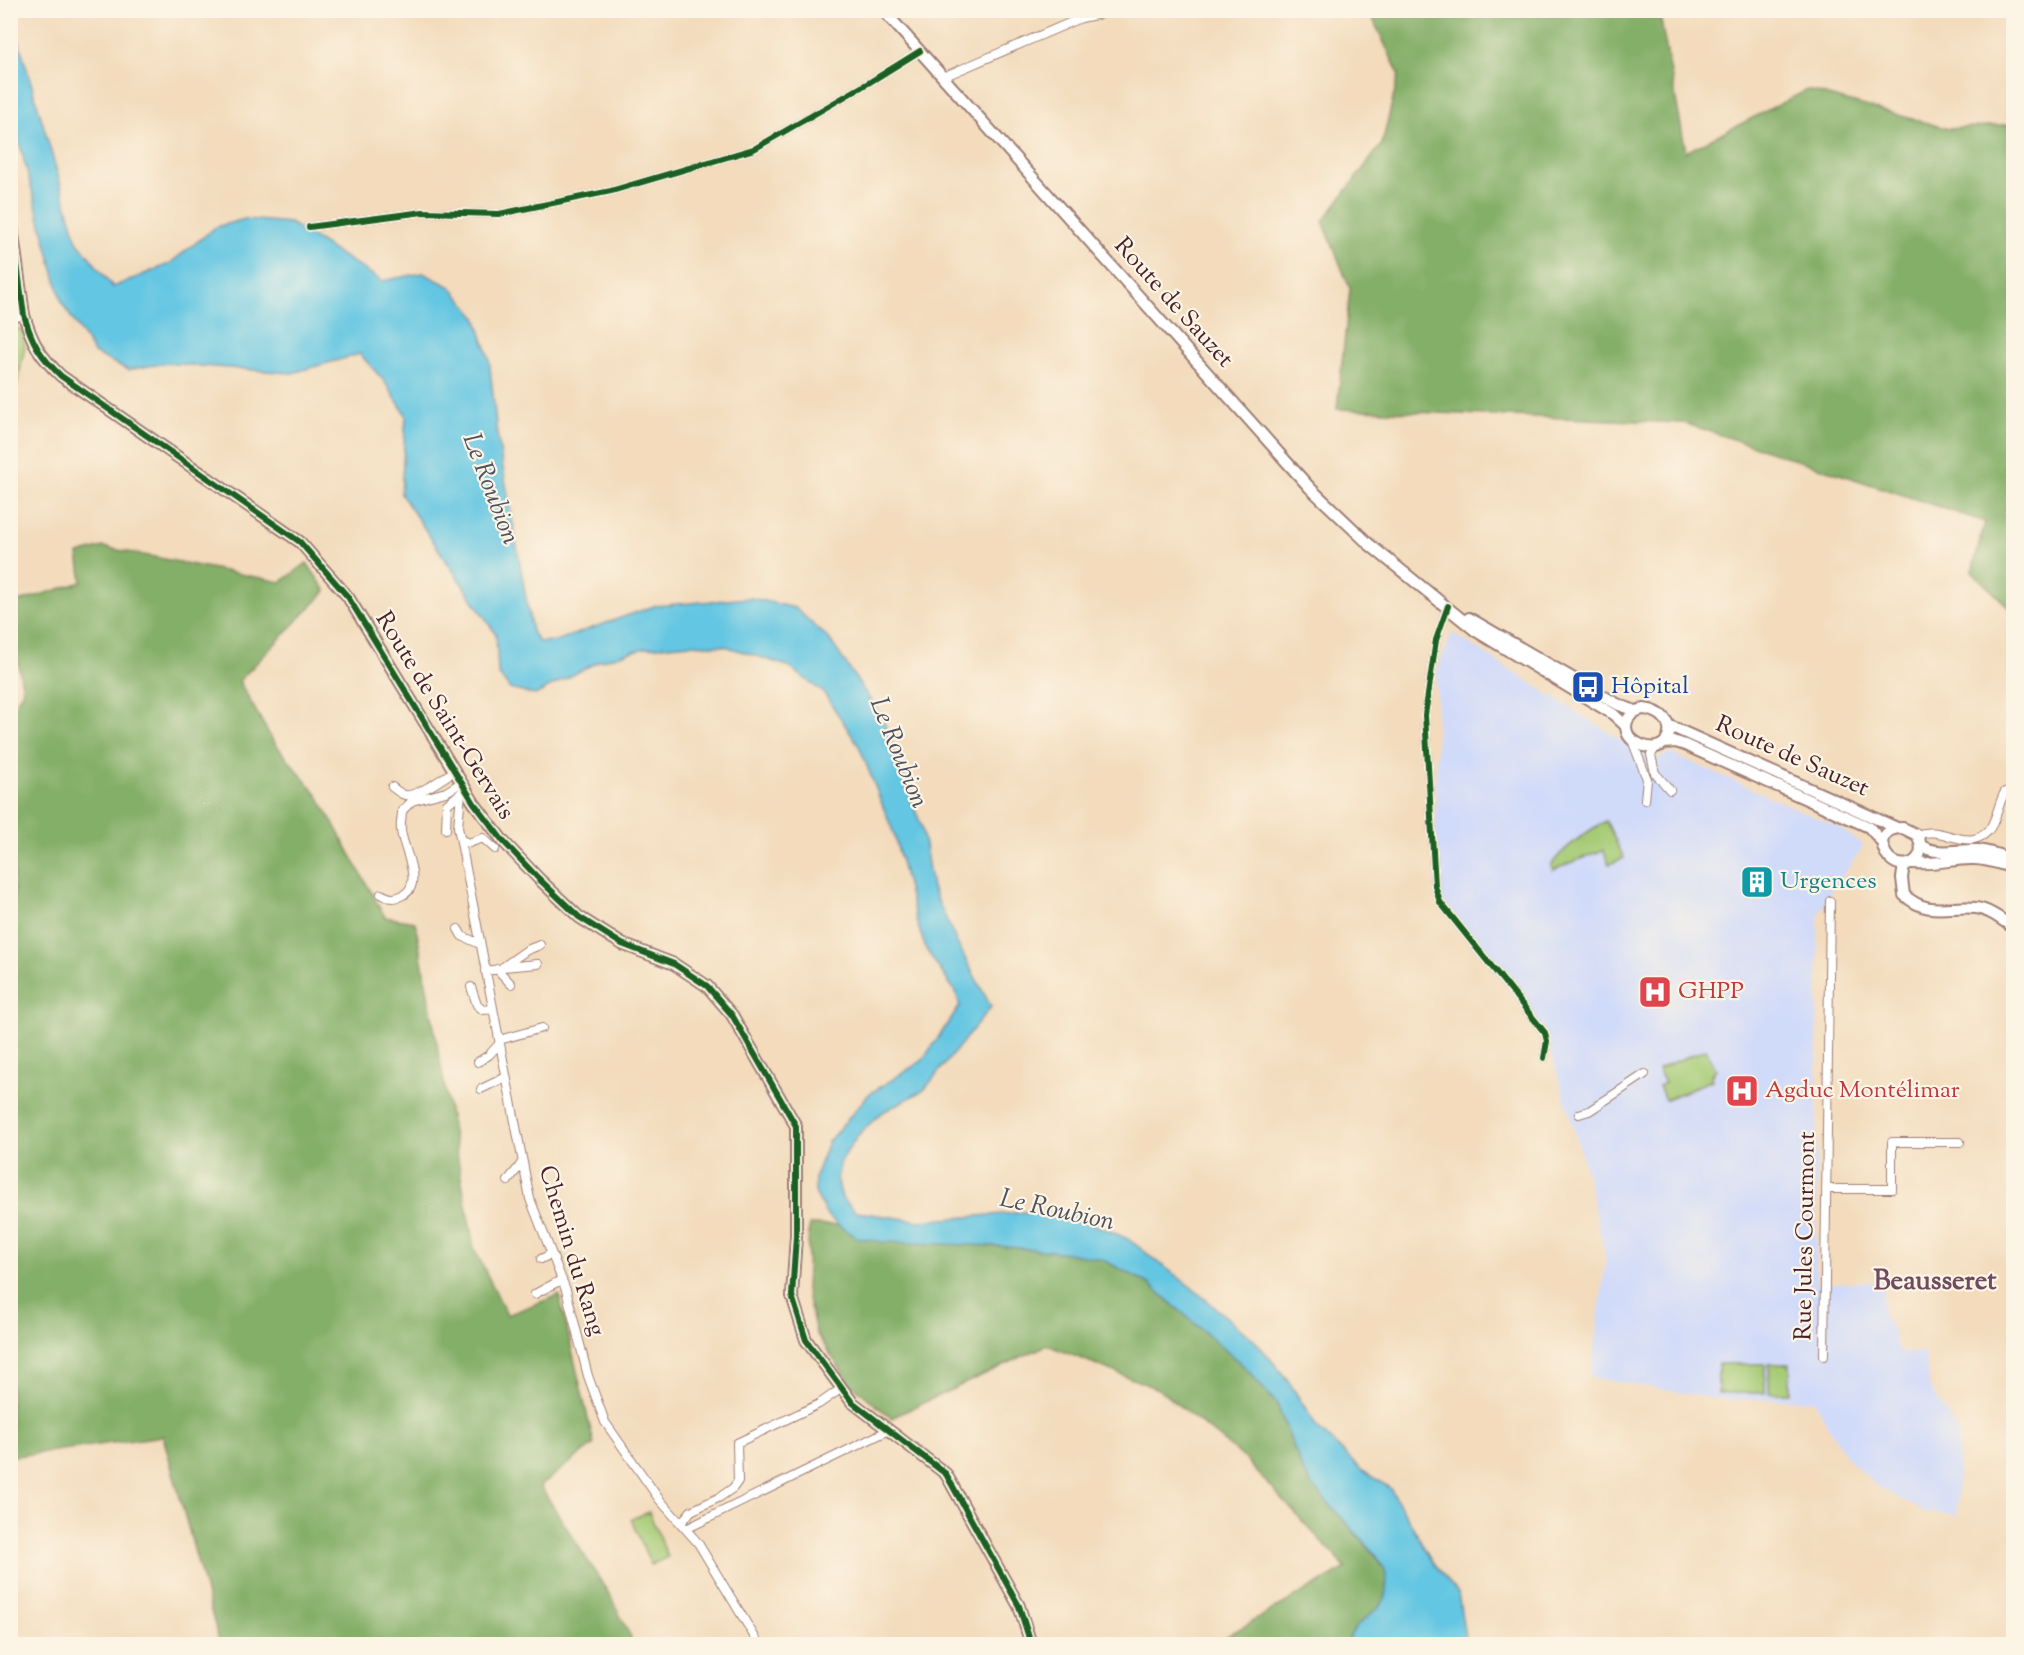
<svg xmlns="http://www.w3.org/2000/svg" width="2024" height="1655" viewBox="0 0 2024 1655" font-family="'Sorts Mill Goudy',serif">
<rect width="100%" height="100%" fill="#fcf5e5"/>
<filter id="ink" filterUnits="userSpaceOnUse"><feTurbulence type="fractalNoise" baseFrequency=".0167" numOctaves="2"/><feDisplacementMap in="SourceGraphic" scale="12" xChannelSelector="R" yChannelSelector="G"/><feConvolveMatrix kernelMatrix="1 2 1 2 8 2 1 2 1" color-interpolation-filters="sRGB"/></filter>
<filter id="wash" filterUnits="userSpaceOnUse"><feTurbulence type="fractalNoise" baseFrequency=".008" numOctaves="4" result="noise"/><feDisplacementMap in="SourceGraphic" scale="24" xChannelSelector="R" yChannelSelector="G"/><feGaussianBlur stdDeviation="1.35" result="paint"/><feColorMatrix in="noise" values="0 0 0 0 0 0 0 0 0 0 0 0 0 0 0 0 0 1.4 0 .05"/><feComposite in="paint" operator="in"/></filter>
<g filter="url(#wash)">
<rect width="100%" height="100%" fill="#f3dbbc"/>
<path fill="#d0daf9" d="M1452,633L1640,752L1655,760L1670,753L1840,828L1864,846L1835,886L1818,915L1816,1284L1883,1281V1314L1892,1328L1898,1349L1902,1353L1925,1352L1929,1386L1959,1433L1957,1516L1925,1512L1876,1486L1844,1454L1814,1400L1717,1399L1590,1377L1606,1260L1586,1170L1546,1036L1435,896L1437,672Z"/>
<path fill="#a5cb76" stroke="#787550" stroke-width="1.5" d="M11,328L21,329L25,346L11,413Z
M1606,821L1624,858L1609,864L1603,850L1553,870L1551,866C1560,850 1589,830 1606,821Z
M1706,1049L1716,1069L1711,1076L1712,1080L1665,1100L1659,1086L1665,1083L1658,1069Z
M1718,1364H1765V1393H1718Z
M1769,1364H1790V1393H1769Z
M649,1512L668,1557L651,1565L631,1519Z"/>
<path fill="#84af67" stroke="#676749" stroke-width="1.5" d="M1369,11H1659L1686,152L1807,90L1949,129L2013,124V611L1972,572L1985,522L1684,423L1337,409L1350,289L1323,221L1382,144L1399,74Z
M103,547L281,582L307,563L326,591L239,681L273,741L318,796L385,917L415,922L474,1248L507,1315L559,1295L594,1444L540,1486L611,1597L634,1644H220L163,1436L11,1457L10,950L15,948L11,711L23,690L11,627V604L82,582L78,554Z
M809,1225H838L858,1238L999,1246L1061,1252L1101,1259L1148,1283L1246,1368L1277,1404L1303,1471L1317,1491L1376,1556L1385,1570L1387,1580L1385,1597L1379,1607L1355,1628L1345,1644H1222L1225,1637L1346,1568L1243,1457L1158,1389L1047,1345L891,1418L849,1382L816,1333L806,1290Z"/>
<path fill="#64c6e2" stroke="#577286" stroke-width="1.5" d="M10,19L17,35L77,241L113,287L169,264L216,227L245,219L290,223L382,281L423,273L451,287L476,317L489,358L497,434L532,632L539,642L556,641L654,606L751,598L795,608L830,640L883,719L922,828L932,888L957,943L991,1007L924,1090L881,1113L859,1134L841,1160L837,1179L842,1198L856,1212L920,1221L1026,1212L1072,1215L1128,1239L1191,1287L1257,1343L1287,1379L1317,1427L1361,1470L1390,1488L1435,1565L1458,1593L1466,1644H1345L1355,1628L1379,1607L1385,1598L1387,1580L1385,1570L1376,1555L1317,1491L1303,1471L1277,1404L1246,1368L1148,1283L1101,1259L1061,1252L999,1246L882,1242L858,1238L838,1225L826,1214L815,1192V1177L828,1142L869,1094L922,1061L960,1006L956,993L926,949L916,920L894,834L859,746L824,693L788,666L725,646L690,644L644,648L599,661L535,695L510,689L498,673L496,634L401,494L406,415L385,382L360,354L292,373L165,363L128,370L94,353L62,303L11,111Z"/>
</g>
<g filter="url(#ink)">
<g fill="none" stroke-linecap="round" stroke-linejoin="round">
<defs>
<path id="street" d="M943,77L1081,18L1120,10
M309,227L423,212L499,214L611,191L754,149L870,82L920,51
M10,318L24,315
M1448,606L1436,640L1425,715L1435,886L1440,902L1545,1033L1547,1041L1544,1058
M1632,740L1647,779L1645,800
M1656,747L1651,755L1655,773L1670,790
M392,787C396,790 400,794 405,795C417,797 443,778 454,771
M465,789L461,793L458,827L530,1199L566,1290L588,1376L605,1422L659,1499L698,1543L759,1644
M446,829L447,804L461,793
M1917,835C1942,824 1967,853 1988,831C1997,821 1998,803 2005,792L2014,789
M461,840L469,843L483,838L495,849
M381,894C389,898 394,900 403,895C425,884 402,847 401,830C400,824 402,817 402,811L412,801L446,792L461,783
M458,929L462,936L480,944
M503,967L538,964
M497,969L511,984
M485,971L500,969L527,950L540,945
M471,987L477,1005L483,1010L493,1009
M499,1040L542,1028
M478,1062L489,1055L499,1044
M481,1089L506,1077
M1579,1114L1589,1111L1645,1074
M508,1181C512,1174 518,1170 522,1162
M1826,1189H1892V1142H1960
M541,1259L551,1254
M535,1294L561,1280
M1824,1356L1830,901
M681,1523L691,1511L720,1497L733,1488L738,1481L737,1443L819,1404L842,1388
M686,1529L889,1430"/>
<path id="secondary" d="M883,10L1310,488L1370,545L1476,631L1613,714L1626,726
M10,213L24,315C32,343 40,356 61,376L300,542L348,597L474,803L503,841L538,878L579,917L622,944L674,964L707,986L732,1015L796,1126V1236L792,1296L806,1340L852,1402L946,1474L1019,1606L1031,1644
M1469,618L1617,704L1635,711
M1644,709C1682,713 1674,758 1641,745C1635,742 1629,739 1627,732C1623,720 1633,710 1644,709Z
M1670,726L1897,828
M1664,743L1676,742L1685,745L1869,827L1882,842
M1903,828L1917,835C1934,866 1888,879 1882,842C1885,831 1892,828 1903,828Z
M1921,846C1940,856 1957,849 1977,850C1990,851 2001,856 2014,860
M1913,863C1933,865 1952,859 1971,859C1986,858 2000,864 2014,868
M1904,865L1902,878L1904,895C1929,917 1947,905 1976,908C1990,910 2002,920 2014,928"/>
</defs>
<use href="#street" stroke="#9e7d74" stroke-width="10"/>
<use href="#secondary" stroke="#9e7d74" stroke-width="14"/>
<use href="#street" stroke="#fff" stroke-width="8"/>
<use href="#secondary" stroke="#fff" stroke-width="10"/>
<defs>
<path id="cycleway" d="M10,213L24,315C32,343 40,356 61,376L300,542L348,597L474,803L503,841L538,878L579,917L622,944L674,964L707,986L732,1015L796,1126V1236L792,1296L806,1340L852,1402L946,1474L1019,1606L1031,1644
M309,227L423,212L499,214L611,191L754,149L870,82L920,51
M1448,606L1436,640L1425,715L1435,886L1440,902L1545,1033L1547,1041L1544,1058"/>
</defs>
<use href="#cycleway" stroke="#fcf5e5" stroke-width="10"/>
<use href="#cycleway" stroke="#1b5e20" stroke-width="6"/>
</g>
</g>
<defs>
<symbol id="bus-square" viewBox="-11 -11 22 22"><rect x="-9" y="-9" width="18" height="18" rx="4" fill="#1a4fb4" stroke="#fcf5e5"/><path d="M-5-6H5V4H4V6H2V4H-2V6H-4V4H-5ZM-3.5-4V0h7V-4ZM-3.5 1.2v1.5H-2V1.2ZM2 1.2v1.5H3.5V1.2Z" fill="#fff"/></symbol>
<symbol id="building-square" viewBox="-11 -11 22 22"><rect x="-9" y="-9" width="18" height="18" rx="4" fill="#0f9aa8" stroke="#fcf5e5"/><path d="M-4-6H4V6H1V3H-1V6H-4ZM-2.5-4.3h1.7v1.8h-1.7ZM.8-4.3h1.7v1.8H.8ZM-2.5-1h1.7V.8h-1.7ZM.8-1h1.7V.8H.8Z" fill="#fff"/></symbol>
<symbol id="hospital-square" viewBox="-11 -11 22 22"><rect x="-9" y="-9" width="18" height="18" rx="4" fill="#e0444e" stroke="#fcf5e5"/><path d="M-5-5h3v3.5h4V-5h3V5h-3V1.5h-4V5h-3Z" fill="#fff"/></symbol>
</defs>
<g fill-rule="evenodd">
<use href="#bus-square" x="1569" y="668" width="38" height="38"/>
<use href="#building-square" x="1738" y="863" width="38" height="38"/>
<use href="#hospital-square" x="1636" y="973" width="38" height="38"/>
<use href="#hospital-square" x="1723" y="1072" width="38" height="38"/>
</g>
<g text-anchor="middle" dominant-baseline="central" stroke-width="4.5" stroke-linejoin="round" paint-order="stroke">
<g font-size="24" fill="#4a1f2b" stroke="#fcf5e5">
<text transform="translate(1173 303) rotate(48)">Route de Sauzet</text>
<text transform="translate(444 716) rotate(58)">Route de Saint-Gervais</text>
<text transform="translate(1792 757) rotate(24)">Route de Sauzet</text>
<text transform="translate(1806 1236) rotate(-89)">Rue Jules Courmont</text>
<text transform="translate(571 1251) rotate(73)">Chemin du Rang</text>
</g>
<g font-size="24" fill="#164399" stroke="#fcf5e5" text-anchor="start">
<text x="1611" y="687">Hôpital</text>
</g>
<g font-size="24" fill="#0d838f" stroke="#fcf5e5" text-anchor="start">
<text x="1780" y="882">Urgences</text>
</g>
<g font-size="24" fill="#be3a42" stroke="#fcf5e5" text-anchor="start">
<text x="1678" y="992">GHPP</text>
<text x="1765" y="1091">Agduc Montélimar</text>
</g>
<g font-size="26" font-style="italic" fill="#525162" stroke="#fcf5e5">
<text transform="translate(490 489) rotate(69)">Le Roubion</text>
<text transform="translate(898 753) rotate(68)">Le Roubion</text>
<text transform="translate(1057 1211) rotate(12)">Le Roubion</text>
</g>
<g font-size="27" font-weight="bold" fill="#704963" stroke="#fcf5e5">
<text x="1935" y="1282">Beausseret</text>
</g>
</g>
<rect width="2024" height="1655" fill="none" stroke="#fcf5e5" stroke-width="36"/>
</svg>
